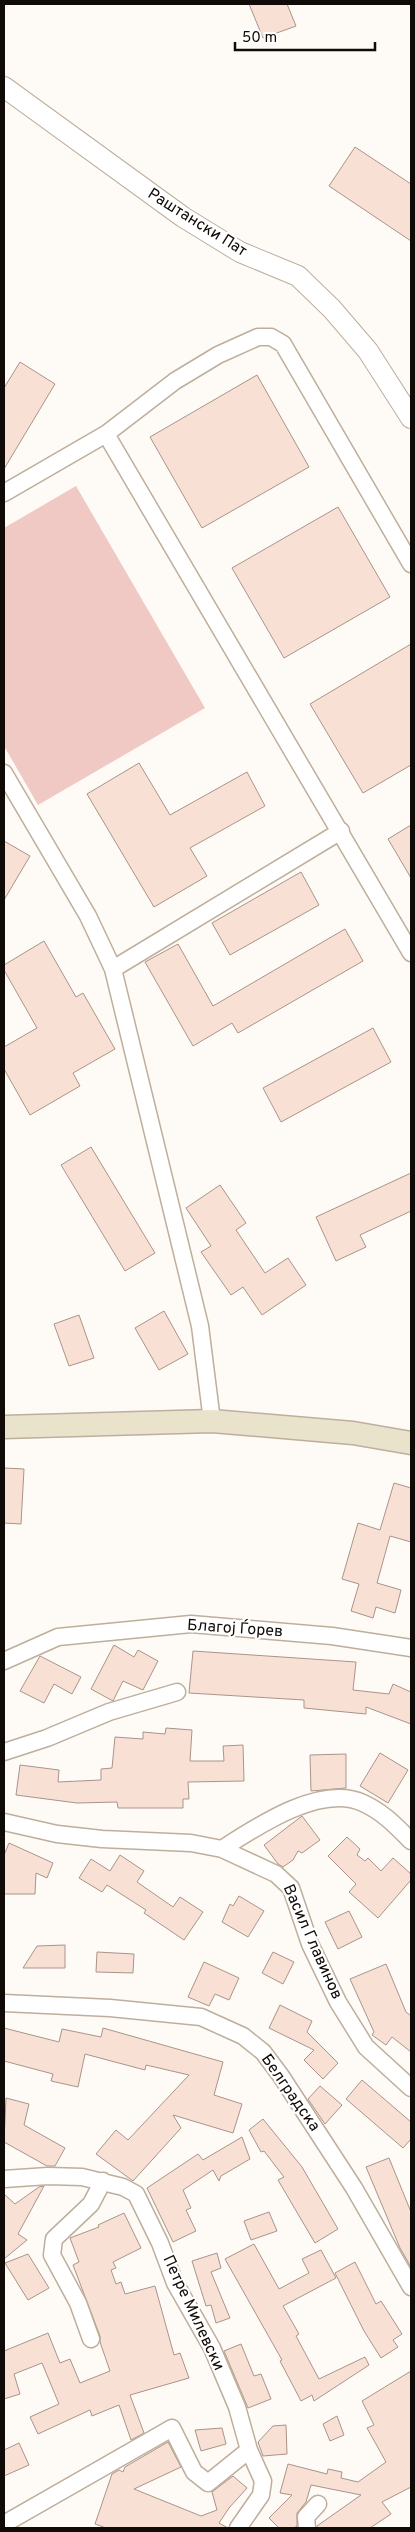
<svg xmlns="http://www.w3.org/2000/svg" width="415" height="2532" viewBox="0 0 415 2532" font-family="Overpass,sans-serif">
<rect width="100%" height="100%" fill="#fefaf6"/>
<path fill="#f0c9c4" d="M76,486L205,708L38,805L4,746V528Z"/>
<path fill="#f8e1d4" stroke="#aa9489" d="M249,4H287L296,26L263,38Z
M355,147L411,184V241L329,186Z
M20,362L55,384L4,469V388Z
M257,375L309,467L202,528L150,437Z
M338,507L390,597L284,658L232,568Z
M411,644V765L363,793L310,704Z
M139,763L170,815L247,772L265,806L190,848L207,876L154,907L87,794Z
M411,825V878L388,839Z
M4,841L30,856L4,900Z
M301,872L319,905L230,955L212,923Z
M345,929L363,961L238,1033L232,1023L193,1046L145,962L178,944L213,1006Z
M44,941L76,997L83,993L115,1049L73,1073L80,1086L30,1115L4,1069V1047L37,1028L4,970V965Z
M373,1028L391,1062L281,1122L263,1088Z
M91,1147L155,1253L125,1271L61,1165Z
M411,1173V1211L360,1235L366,1247L336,1261L316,1217Z
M220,1185L246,1223L236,1230L265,1273L288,1258L306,1285L262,1315L243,1287L231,1295L201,1252L211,1246L186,1208Z
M164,1311L188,1354L159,1370L135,1328Z
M79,1315L94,1358L69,1366L54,1324Z
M4,1468L24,1469L21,1524L4,1523Z
M394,1483L411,1488V1542L390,1536L377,1583L401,1590L395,1613L376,1607L373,1618L351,1611L359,1584L342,1579L358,1523L380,1530Z
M114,1645L134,1657L138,1650L158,1661L143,1690L123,1681L113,1701L91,1689Z
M193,1651L356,1662L353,1690L389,1694L393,1684L411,1692V1724L366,1707V1714L304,1708V1700L189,1693Z
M40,1656L81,1677L72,1694L54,1684L44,1703L20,1691Z
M166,1728L192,1730L190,1761H224L223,1746L243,1745L244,1781L188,1782L189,1799H183V1808H118L117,1802L77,1803L16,1795L20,1765L59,1770L58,1782L101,1780V1769L112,1768L115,1737L143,1739V1732L165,1734Z
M380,1753L408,1770L388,1803L360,1786Z
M346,1754V1788L311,1791L310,1755Z
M302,1816L320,1840L302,1853L298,1851L293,1860L283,1867L278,1864L264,1845Z
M347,1837L360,1849L357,1855L365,1861L368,1858L381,1871L393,1858L411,1874V1880L378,1918L349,1892L356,1884L328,1856Z
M9,1843L53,1863L47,1878L36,1873L35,1894H4V1855Z
M120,1855L144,1871L137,1882L173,1907L180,1897L203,1912L184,1940L144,1913L146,1910L107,1885L102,1892L79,1878L91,1859L110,1871Z
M239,1896L264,1911L248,1937L222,1922L230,1904L233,1906Z
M349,1911L362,1937L338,1949L325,1922Z
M65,1945V1968H23L37,1946Z
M97,1952L134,1954L133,1973L96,1972Z
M273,1952L294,1962L283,1984L262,1973Z
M204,1962L239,1978L229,2000L215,1994L209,2006L188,1997Z
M386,1964L406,2012L411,2016V2052L392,2037L386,2045L372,2035L374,2032L350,1979Z
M280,2005L312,2021L307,2032L338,2063L323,2079L304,2060L314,2050L269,2028Z
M4,2028L59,2042L62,2029L101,2037L103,2028L223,2062L214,2095L242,2104L233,2133L173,2115L181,2128L133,2181L96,2154L116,2130L128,2140L189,2075L146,2065L145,2070L85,2054L78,2087L51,2081L53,2074L4,2061Z
M362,2080L411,2122V2139L403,2148L346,2099Z
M320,2086L342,2105L325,2124L308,2099Z
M6,2098L29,2104L24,2125L65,2148L55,2166H47L4,2142Z
M263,2119L302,2167L338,2229L315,2243L278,2180L284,2177L264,2151L261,2152L249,2130Z
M242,2137L250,2159L221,2176L219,2181L213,2170L183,2190L191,2208L186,2210L196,2231L173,2242L147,2188L198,2154L203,2160Z
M389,2158L411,2212V2267L400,2248L366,2167Z
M44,2186L18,2234L27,2240L4,2259V2194L15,2204L39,2187Z
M269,2212L277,2231L251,2240L244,2221Z
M124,2213L141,2248L113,2262L116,2268L111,2270L116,2284L121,2282L125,2294L155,2286L174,2355L180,2353L189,2378L130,2395L144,2433L131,2440L119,2405L92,2416L90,2410L38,2434L30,2417L59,2404L42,2363L14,2374L20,2394L4,2399V2351L48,2333L60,2363L70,2359L80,2383L110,2371L100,2342V2336L73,2265L79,2262L70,2238L99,2227L98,2225Z
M254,2244L279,2289L309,2273L302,2259L321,2250L336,2278L283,2306L299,2334L296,2336L319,2379L365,2357L369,2365L314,2401L312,2395L301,2401L280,2361L282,2360L225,2259Z
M217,2253L221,2268L211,2272L230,2318L216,2323L211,2305L206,2306L192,2261Z
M28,2254L49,2288L28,2300L5,2263Z
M355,2262L376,2304L381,2301L402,2334L393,2340L398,2347L381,2358L364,2331L335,2273Z
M241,2344L254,2376L261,2374L271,2399L248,2408L224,2351Z
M411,2371V2487L382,2502L391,2514L370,2528H317V2526L361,2495L311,2485L306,2502L297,2513V2526L294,2528H279L269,2518L292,2495L280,2493L288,2464L327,2474L328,2469L342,2472L341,2478L358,2482L386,2462L367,2428L374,2425L362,2401Z
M337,2416L344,2435L330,2441L323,2424Z
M286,2425L287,2454L263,2456L258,2442L273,2426Z
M222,2428L226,2444L201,2451L195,2430Z
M168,2442L181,2467L134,2489L201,2516L217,2510L212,2492L233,2476L247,2488L229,2508L219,2523L228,2528H106L95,2524L112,2474L119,2470L123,2472L125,2467Z
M19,2443L29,2465L4,2476V2450Z"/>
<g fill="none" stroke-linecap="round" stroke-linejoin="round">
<defs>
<path id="minor" d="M106,434L411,953
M4,493L106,434L175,381L218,355L258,337H271L283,344L411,564
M4,773L88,916L113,969L200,1326L212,1421
M113,969L341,831
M4,1661L58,1637L191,1624L332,1636L411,1648
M4,1752L47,1738L109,1712L177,1692
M4,1822L57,1834L102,1839L191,1843L222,1849L276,1874L291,1888L310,1944L338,2002L366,2047L411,2088
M222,1849C256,1827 321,1783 363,1803C383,1812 396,1826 411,1841
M4,2003L110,2008L201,2017L243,2036L263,2052L281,2076L354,2188L411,2287
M4,2179L48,2176L82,2177L123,2187L136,2194L160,2243L175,2283L212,2348L237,2407L249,2450L263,2481L261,2495L238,2528
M91,2339L78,2303L52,2255L54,2239L91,2204L103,2181
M4,2524L172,2428L194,2472L208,2483L249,2450
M307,2528L306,2517L318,2504"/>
<path id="tertiary" d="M4,87L183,217L240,252L298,276L332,309L368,351L411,418"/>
<path id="secondary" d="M4,1427L212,1421L353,1433L411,1443"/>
</defs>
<use href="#minor" stroke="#beae9c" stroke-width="19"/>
<use href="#tertiary" stroke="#beae9c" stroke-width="22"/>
<use href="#secondary" stroke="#beae9c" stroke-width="25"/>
<use href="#minor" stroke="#fff" stroke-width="16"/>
<use href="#tertiary" stroke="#fff" stroke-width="20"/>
<use href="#secondary" stroke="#eae3cc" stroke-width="22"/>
</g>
<g text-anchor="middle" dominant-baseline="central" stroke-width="4.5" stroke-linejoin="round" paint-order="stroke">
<g font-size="16" fill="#100b06" stroke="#fff">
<text transform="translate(197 223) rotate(32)">Раштански Пат</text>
<text transform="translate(235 1629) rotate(4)">Благој Ѓорев</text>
<text transform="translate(312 1942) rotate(66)">Васил Главинов</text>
<text transform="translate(290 2093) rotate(55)">Белградска</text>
<text transform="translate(193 2313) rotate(65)">Петре Милевски</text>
</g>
</g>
<rect width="415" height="2532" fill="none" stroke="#100b06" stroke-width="10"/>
<path d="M235 42v8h140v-8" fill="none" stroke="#100b06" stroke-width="2.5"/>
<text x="242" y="42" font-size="15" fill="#100b06" stroke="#ffffff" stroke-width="4" paint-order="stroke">50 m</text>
</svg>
